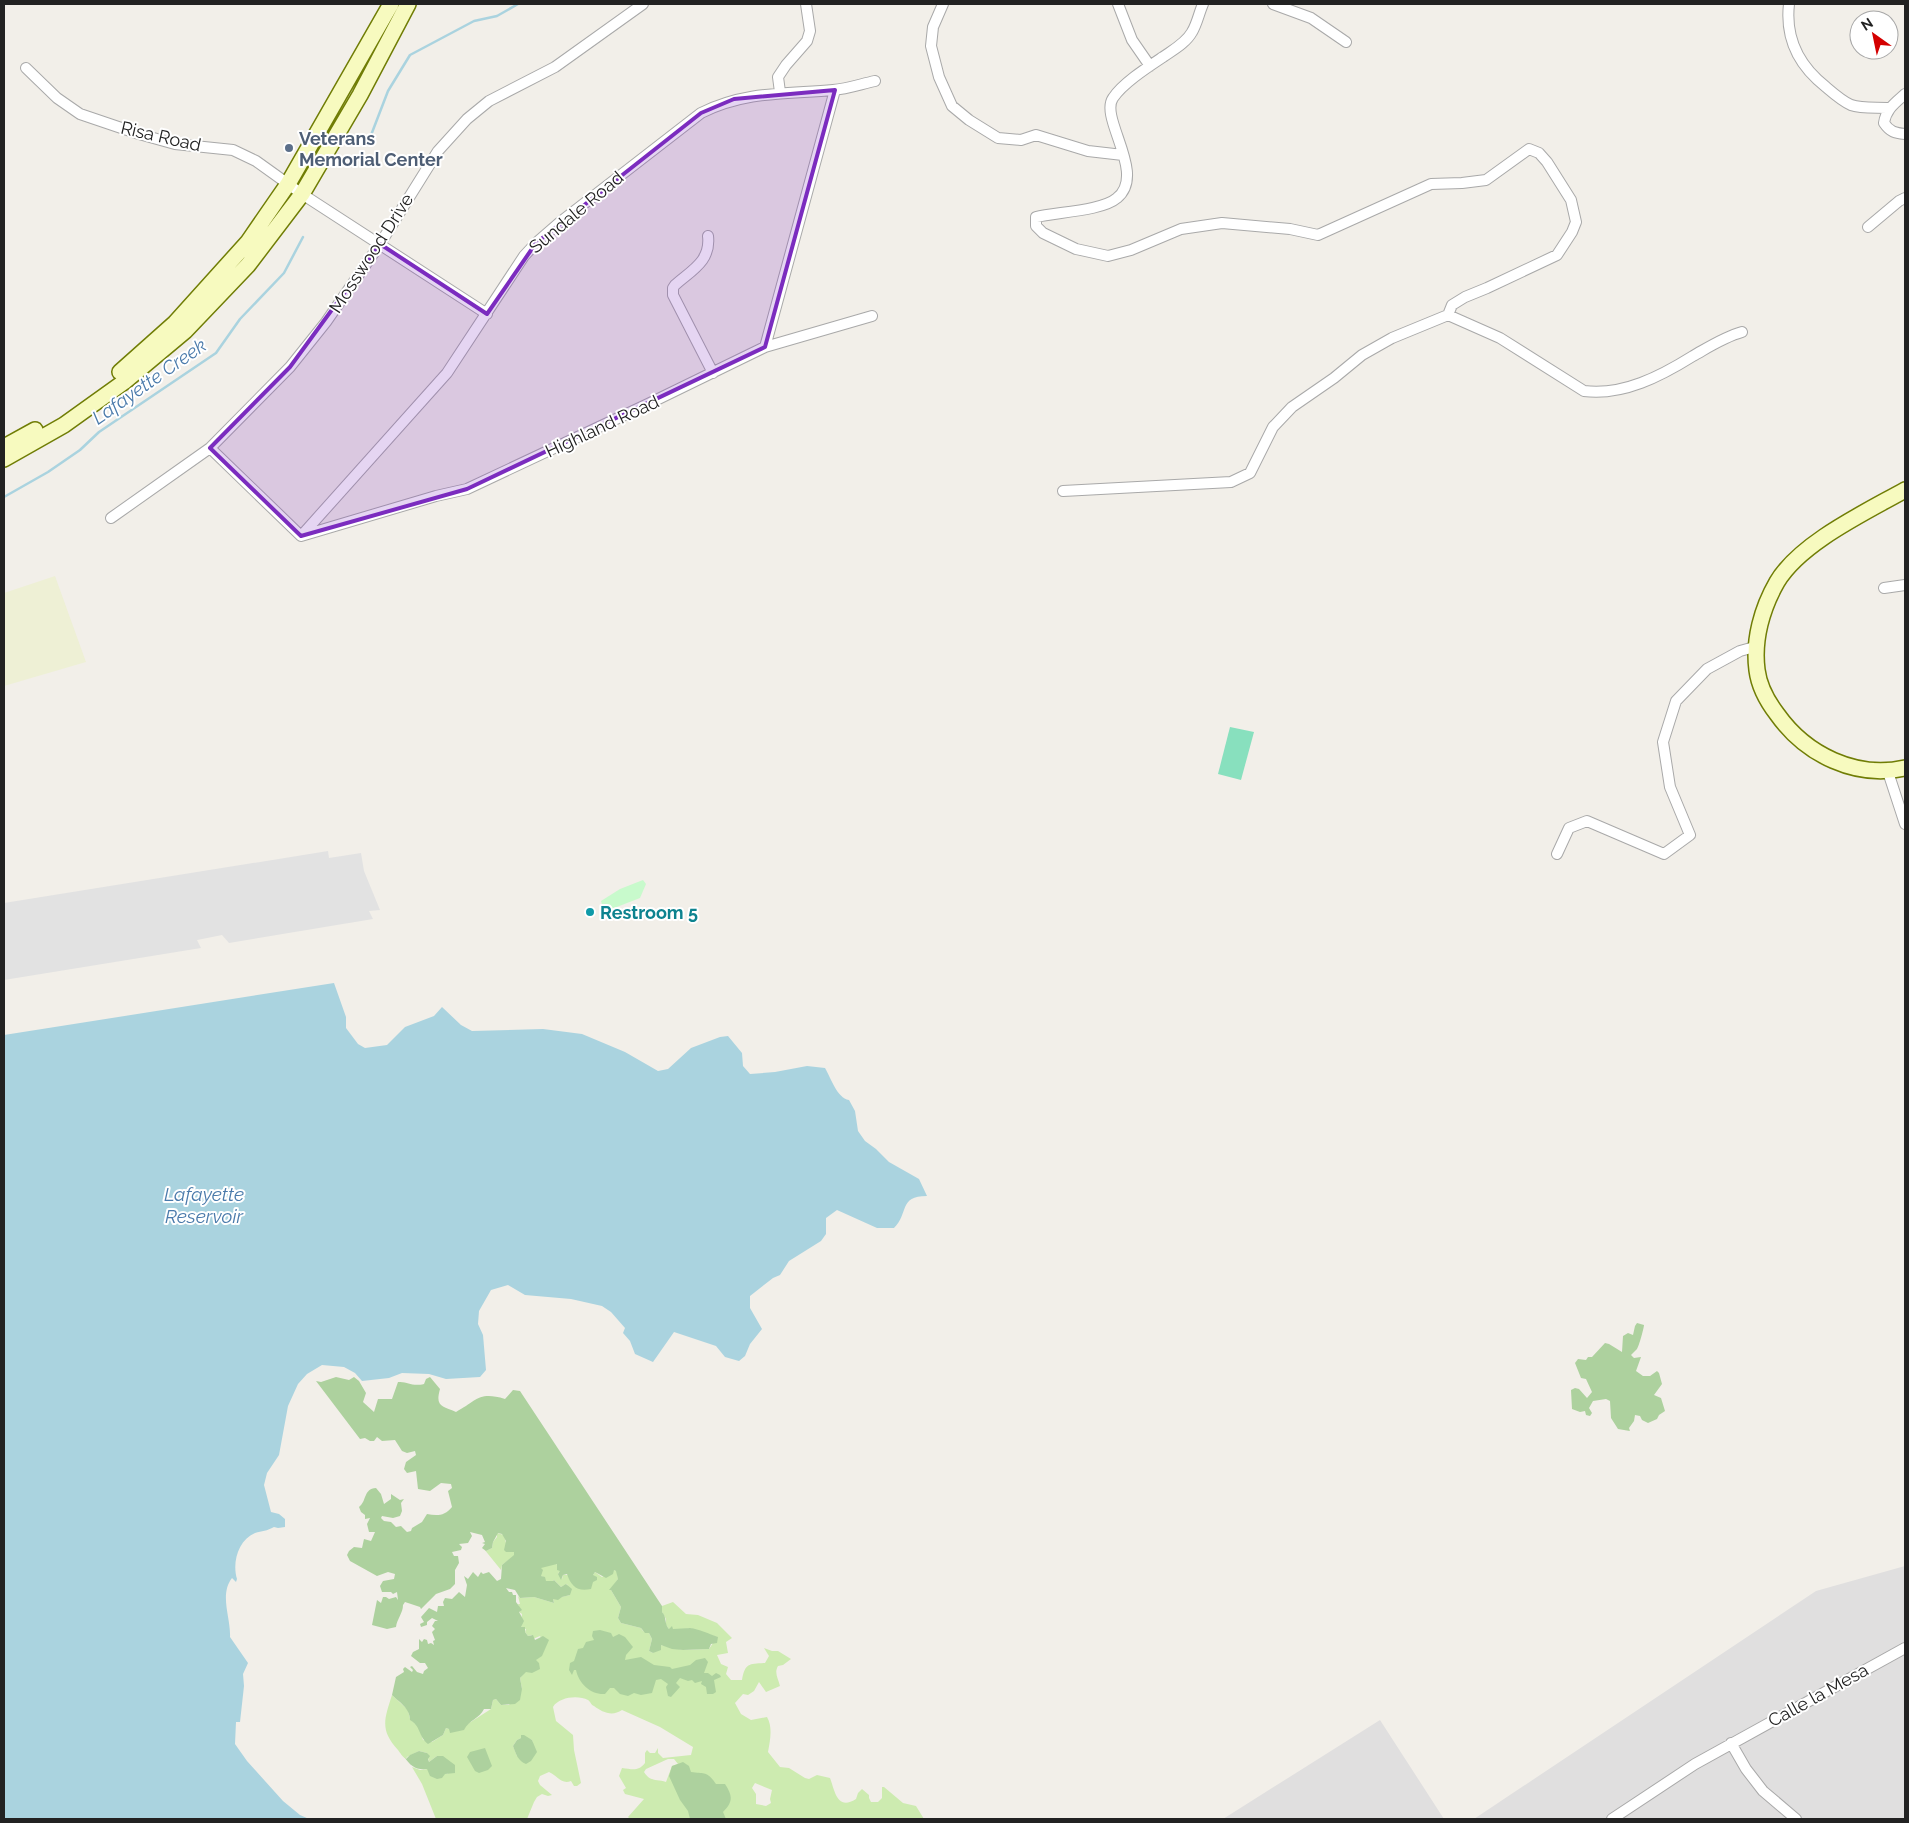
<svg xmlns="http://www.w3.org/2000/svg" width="1909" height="1823" viewBox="0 0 1909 1823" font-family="Raleway,sans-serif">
<rect width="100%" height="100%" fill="#f2efe9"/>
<path fill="#e0dfdf" d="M1905,1566V1819H1474L1816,1591Z
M1380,1720L1444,1819H1223Z"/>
<path fill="#eef0d5" d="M55,576L86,662L4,686V593Z"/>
<path fill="#cdebb0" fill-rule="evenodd" d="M497,1533L504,1535L508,1551L514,1552L515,1555L502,1565L501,1570L484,1549L486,1551L492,1548L493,1542L497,1537Z
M556,1563L561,1572L558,1573L562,1579L563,1575H593L595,1572L602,1577L614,1570L617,1571L618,1579L611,1590L621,1607L618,1618L621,1623L641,1628L643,1631L649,1633L652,1639L649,1651L653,1653L661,1645L683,1650L709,1649L717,1637L689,1628L683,1630L669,1629L666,1625V1619L662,1612V1606L673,1602L686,1614L698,1615L717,1623L732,1638L726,1642L728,1653L717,1655L721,1664L728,1667L726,1674L731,1680H742C745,1663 749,1664 765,1663L769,1656L764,1648L772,1651H778L791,1659L783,1665L778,1666C774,1673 778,1678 780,1686L766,1692L759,1682L754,1691L748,1695L743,1694L735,1703L741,1714L751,1720L767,1717C773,1727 770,1741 768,1752L780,1767L789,1768L805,1778L809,1779L817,1775L830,1778C835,1791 837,1811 856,1799L858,1793L862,1789L869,1795V1798L871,1802H878L882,1798V1787H884L903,1803L916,1806L924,1819H630L628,1817L644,1799L625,1794L623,1790L626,1788L619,1776L622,1768C632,1769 638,1772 645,1763V1753L647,1750L650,1753H655L658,1748V1753L663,1758L691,1755L693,1747L660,1727L622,1710C612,1717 602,1712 594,1706C591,1705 591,1702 588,1700C578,1695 559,1697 553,1707L556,1721L573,1735L574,1750L581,1783L577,1786H574L571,1781C561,1785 557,1775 549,1772L540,1776L538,1781L540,1785L552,1795L548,1796L542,1794L537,1797L534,1802L527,1819H436L422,1784L412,1767L420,1770L427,1769L448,1774L437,1756L429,1762L427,1753L419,1751L407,1757L406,1759C402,1756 401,1754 398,1750C380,1730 384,1720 392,1695L408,1710L410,1719L419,1727L423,1740L432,1742L443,1735L446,1728L449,1729L466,1725L491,1709L493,1700L496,1699L501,1705H509L522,1689L520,1678L544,1650L545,1645L540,1636L533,1639L532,1635L528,1636L525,1632L526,1629L521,1628L522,1614L519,1612L520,1609L518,1604H520L518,1596L520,1598L534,1597L554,1603L553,1599L570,1595L567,1584L561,1587L554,1580L553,1581H545L543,1577L541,1576V1567ZM521,1738H527L532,1740L534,1748L517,1756L513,1746L517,1740ZM668,1759H674L678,1764L672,1766L666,1782C657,1779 650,1782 644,1772L646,1769ZM755,1783L772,1790L770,1799L771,1803L766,1806L756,1804V1794L752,1788Z"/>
<path fill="#add19e" d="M1637,1323L1644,1325C1644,1328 1639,1346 1637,1349C1635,1351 1633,1353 1631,1355L1634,1358L1641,1357L1636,1371L1643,1376H1650L1657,1371L1659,1373L1662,1384L1654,1395L1661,1398L1665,1411L1659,1415L1657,1419L1648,1423L1642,1420L1640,1416L1635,1415L1634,1421L1629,1428L1630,1431L1618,1429L1611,1418L1610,1401L1606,1399L1593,1401L1589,1408L1592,1413L1590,1416L1586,1415L1585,1411L1580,1412L1572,1409L1571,1390L1575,1388L1579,1389L1587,1398L1592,1392L1586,1379L1581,1378L1575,1363L1578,1359L1586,1360L1588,1357H1592L1605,1343L1609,1344L1622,1352L1623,1336L1628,1333L1633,1335L1635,1326Z
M336,1377L349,1380L354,1377L359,1381L366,1393L363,1402L374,1412L378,1399H392L398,1382C408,1381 411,1387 424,1384L426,1379L430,1377L440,1389C435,1407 442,1406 456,1412C477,1401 478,1391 505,1399L513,1390L520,1391L662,1606V1612C667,1617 664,1624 669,1629L672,1626L673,1629C679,1629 685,1628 690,1628C699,1629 709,1634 718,1637L717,1643L711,1644L709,1649L683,1650L672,1649L661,1645V1650L653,1653L649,1651L652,1639L649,1633H645L641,1628L621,1623L618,1618L621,1607L611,1590H609L618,1579L616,1571L614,1570L613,1574L606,1578L595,1572L593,1575L597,1577V1580L593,1582L591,1589C577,1592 571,1586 567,1574L563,1575L561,1580L558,1574L560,1571L557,1570V1564L541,1568L543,1570L541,1576L545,1577L546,1581H553L554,1580L561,1587L566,1584L572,1589L570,1595L562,1597L558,1600L553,1599L554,1603L534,1597L520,1598L515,1590L506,1588L509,1592H512L513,1595H516V1602L522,1610L519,1612L524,1621L521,1627H525V1632L528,1636L533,1635L535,1640L543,1636L549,1640L542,1656L536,1660L539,1663L540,1669L532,1673L526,1672L520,1678L522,1689L520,1700L515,1704L501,1705L496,1699L493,1700L491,1709H484C480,1718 469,1720 464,1730L450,1733L449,1729L446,1728L443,1735L428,1744C418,1736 421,1726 410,1720C410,1708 399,1702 392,1695L396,1677L404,1672L403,1669L405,1667L412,1672L413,1670L410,1667L412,1666L417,1672L423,1674L424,1671L428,1668L425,1663H420L411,1656L413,1652L419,1649V1639L422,1642L424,1639L427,1640L428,1644L431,1643L434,1645L433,1641L435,1640L432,1632L435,1629L432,1626L435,1621H438L432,1618L427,1622V1625L421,1627L420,1624L424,1622L421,1617L429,1608L437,1612L438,1606H444L443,1602L445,1598L452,1599L459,1592L465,1597L467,1585L464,1576L468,1579L473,1572L478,1577L481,1572L483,1574L489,1572L497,1581L501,1579L502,1565L514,1555V1552H506L504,1550L506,1541L502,1534L498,1533L493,1542L492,1548L486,1551L482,1548L485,1544L482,1543L485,1542L482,1535L470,1532L472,1536L468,1543L459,1544L462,1547L461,1550L452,1552L454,1556H458L459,1563L455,1570V1584L450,1589L436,1594L421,1609L420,1607L405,1602L403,1605C403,1613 397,1619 396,1627L387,1629L372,1625L377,1600L381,1603L383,1597H386L389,1599L396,1597L398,1600L397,1592L393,1594L391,1592H382L380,1586L383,1581L394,1579L395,1574L388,1572L377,1576L350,1561L347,1555L349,1551L354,1547L362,1548L364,1539L371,1541L375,1532H369L367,1524L370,1518L365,1519V1515L361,1512L359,1507C367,1501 363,1489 376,1488L381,1494L384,1504L391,1499V1494L400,1500L404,1499L401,1503L402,1511L400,1516L393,1518L382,1516L381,1518L384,1521L391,1522L396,1527L401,1526L407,1532L411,1531L412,1528L422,1522L427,1514C437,1516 445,1516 452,1507L448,1491L452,1488L451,1484L441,1483L430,1491L418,1489L416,1471L407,1473L404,1469L406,1462L416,1455L415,1451L407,1453L402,1451L395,1440L382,1441L377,1437L374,1441H370L365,1438L360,1439L316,1381L321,1382Z
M600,1630L611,1633L613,1637L619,1634L625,1637L633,1647L626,1655L625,1660L641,1657L654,1665L670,1667L672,1669L690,1665L696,1660L705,1658L708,1662L704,1673H708L712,1676L716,1673L720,1675L721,1677L714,1680L716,1692L713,1694H707L706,1687L701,1684L702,1681L695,1683L692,1680L688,1681L680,1678L676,1683L680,1687L671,1697L668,1696L666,1687L668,1684L661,1679L656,1680L652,1693L641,1695L634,1693L628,1696L620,1694L614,1688H610L605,1694C591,1695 579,1684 576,1670H574L572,1675L569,1670L570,1663L574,1661L578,1649L583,1648L586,1642L594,1640L592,1636L593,1631Z
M521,1735H524L532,1740L537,1752L531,1761L526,1764C518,1761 516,1754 513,1746L517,1740L521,1738Z
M485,1748L492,1766L488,1770L479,1773L475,1771L467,1757L470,1752Z
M419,1751L427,1753L430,1756L428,1759L429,1762L437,1756H443L455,1765V1773L445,1774L442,1778L437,1779L430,1776L427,1769C415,1770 411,1766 404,1757L406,1759L410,1755Z
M683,1762L689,1766L691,1772C705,1774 707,1771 716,1784H725C733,1796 733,1802 723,1812L726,1819H690L688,1811L680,1800L669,1776L672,1766Z"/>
<path fill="#c8facc" d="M643,880L646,884L640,898L609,910L603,908L601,901L620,889Z"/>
<path fill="#88e0be" d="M1230,727L1254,732L1241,780L1218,774Z"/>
<path fill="#e2e2e2" d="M328,851L329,858L361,853L364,871L380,910L369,911L373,919L229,943L222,935L197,940L201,948L4,980V903Z"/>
<path fill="#aad3df" d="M334,983L346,1017V1028L358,1044L365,1048L387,1045L405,1027L434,1016L442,1007L461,1025L472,1031L543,1029L582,1034L625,1052L658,1071L668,1069L691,1048L720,1037L728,1036L742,1053L743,1066L750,1074L775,1072L807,1066L825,1068C831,1078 837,1098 849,1100L855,1111L858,1131L865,1141L876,1149L889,1162L919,1179L927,1196C898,1196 909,1214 894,1228H877L837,1210L826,1218V1234L821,1241L789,1261L780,1275L773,1278L750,1296V1308L762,1329L750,1344L745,1356L739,1361L725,1357L716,1346L674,1332L653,1362L635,1354L630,1341L623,1333L625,1328L611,1312L602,1306L571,1299L525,1295L508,1285L491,1290L479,1311L478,1324L483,1335L486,1370L480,1377L446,1379L429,1374L402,1373L389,1378L362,1381L355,1373L344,1367L322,1365L307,1374L298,1384L288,1406L279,1455L267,1473L264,1485L271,1512L279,1514L285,1519V1527L278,1528L274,1527C267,1531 262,1531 255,1533C238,1540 232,1563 237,1579L236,1582L232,1578C219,1595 231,1618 230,1637L248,1663L243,1674L244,1686L240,1722H236L235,1744L247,1761L283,1801L300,1815L309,1819H4V1035Z"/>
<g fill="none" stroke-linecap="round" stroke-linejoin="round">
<path stroke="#aad3df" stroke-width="2.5" d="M368,143L388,91L410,55L474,21L497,16L518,4
M4,497L48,472L80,450L99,432L216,353L240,319L284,273L303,237"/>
<defs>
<path id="street" d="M943,4L933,27L931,46L939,77L952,106L969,120L998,138L1021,140L1036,135L1088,151L1123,155
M1118,4L1132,40L1150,66
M1203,4C1199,13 1197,24 1192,32C1186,43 1173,50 1163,57C1148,67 1123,83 1113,98C1099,118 1147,174 1117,198C1102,211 1056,212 1036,217V226L1043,233L1076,249L1108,256L1131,250L1181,229L1222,223L1290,229L1318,235L1431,184L1462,183L1486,180L1529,149L1539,153L1547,162L1571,200L1576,222L1572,232L1557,255L1487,288L1465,297L1452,305L1448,315
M1273,4L1311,18L1346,42
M1789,4C1785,39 1799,66 1826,87C1833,93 1842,101 1851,105C1862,109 1878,107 1889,108
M26,68L57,98L80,114L139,134L175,144L233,150L256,161L302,194L487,314
M780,92L778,77L786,65L807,41L810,31L806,4
M1905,94C1895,103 1886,109 1884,123C1890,132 1895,133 1905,134
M1868,227L1899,201L1905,198
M708,236C711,261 692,270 675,285L673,288V295L713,373
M1448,315L1500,338L1584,391C1623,396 1661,376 1693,356C1709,347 1724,337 1742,332
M765,347L872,316
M210,448L301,536L436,496L467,489L648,404L765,347L835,90
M1063,491L1231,482L1250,473L1273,427L1292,407L1334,378L1362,355L1392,338L1448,315
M111,518L210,448L290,367L326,322L380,244L438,151L467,119L489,101L555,67L643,4
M302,535L447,373L524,256L536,243L559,223L701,113C745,91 786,94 833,90C847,89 861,84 875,81
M1884,588L1905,585
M1888,772L1905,824
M1557,854L1569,828L1587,821L1664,854L1690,835L1670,787L1663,742L1676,701L1707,669L1740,651L1758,646
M1731,1743L1746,1769L1763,1791L1796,1819
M1612,1819L1695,1764L1905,1648"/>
<path id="secondary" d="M120,372L175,323L248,242L288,184L391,4
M4,447L35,430
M4,459L64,425L124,382L185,331L248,265L302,194L360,95L408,4
M1905,490C1866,512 1800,543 1777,582C1762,608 1753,640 1757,670C1759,686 1767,701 1777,714C1806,755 1856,779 1905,768"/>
</defs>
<use href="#street" stroke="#a9a9a9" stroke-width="12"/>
<use href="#secondary" stroke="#707d05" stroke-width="18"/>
<use href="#street" stroke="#fff" stroke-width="10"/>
<use href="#secondary" stroke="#f7fabf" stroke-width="15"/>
</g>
<path fill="#7b2cbf" fill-opacity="0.2" stroke="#7b2cbf" stroke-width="4" stroke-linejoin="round" d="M835,90L765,347L467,489L301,536L210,448L290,367L380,244L487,314L536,243L701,113L734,99Z"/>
<circle fill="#5c6f8a" stroke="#fff" stroke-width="2" cx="289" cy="148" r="5"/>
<circle fill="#0f9aa8" stroke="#fff" stroke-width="2" cx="590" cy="912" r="5"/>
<g text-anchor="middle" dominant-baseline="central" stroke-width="4" stroke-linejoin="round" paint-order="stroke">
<g font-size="18" fill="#222" stroke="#fff">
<text transform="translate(161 136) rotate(13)">Risa Road</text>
<text transform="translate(576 212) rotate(-40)">Sundale Road</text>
<text transform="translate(371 253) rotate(-57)">Mosswood Drive</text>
<text transform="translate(602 426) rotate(-25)">Highland Road</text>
<text transform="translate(1818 1695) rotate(-29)">Calle la Mesa</text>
</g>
<g font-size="18" font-weight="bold" fill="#4e5e75" stroke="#fff" text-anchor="start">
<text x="299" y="138">Veterans<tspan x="299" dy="21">Memorial Center</tspan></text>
</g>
<g font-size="18" font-weight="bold" fill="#0d838f" stroke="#fff" text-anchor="start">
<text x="600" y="912">Restroom 5</text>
</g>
<g font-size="19" font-style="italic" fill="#4a7aab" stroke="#fff">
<text transform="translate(149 381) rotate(-35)">Lafayette Creek</text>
<text x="204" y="1194">Lafayette<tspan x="204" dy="22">Reservoir</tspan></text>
</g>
</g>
<rect width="1909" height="1823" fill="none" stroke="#222222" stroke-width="10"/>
<g transform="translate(1874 35) rotate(327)"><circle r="24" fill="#ffffff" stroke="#a7a7a7"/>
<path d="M0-4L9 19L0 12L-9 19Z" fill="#d40000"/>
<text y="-8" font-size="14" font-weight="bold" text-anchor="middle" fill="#222222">N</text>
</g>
</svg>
